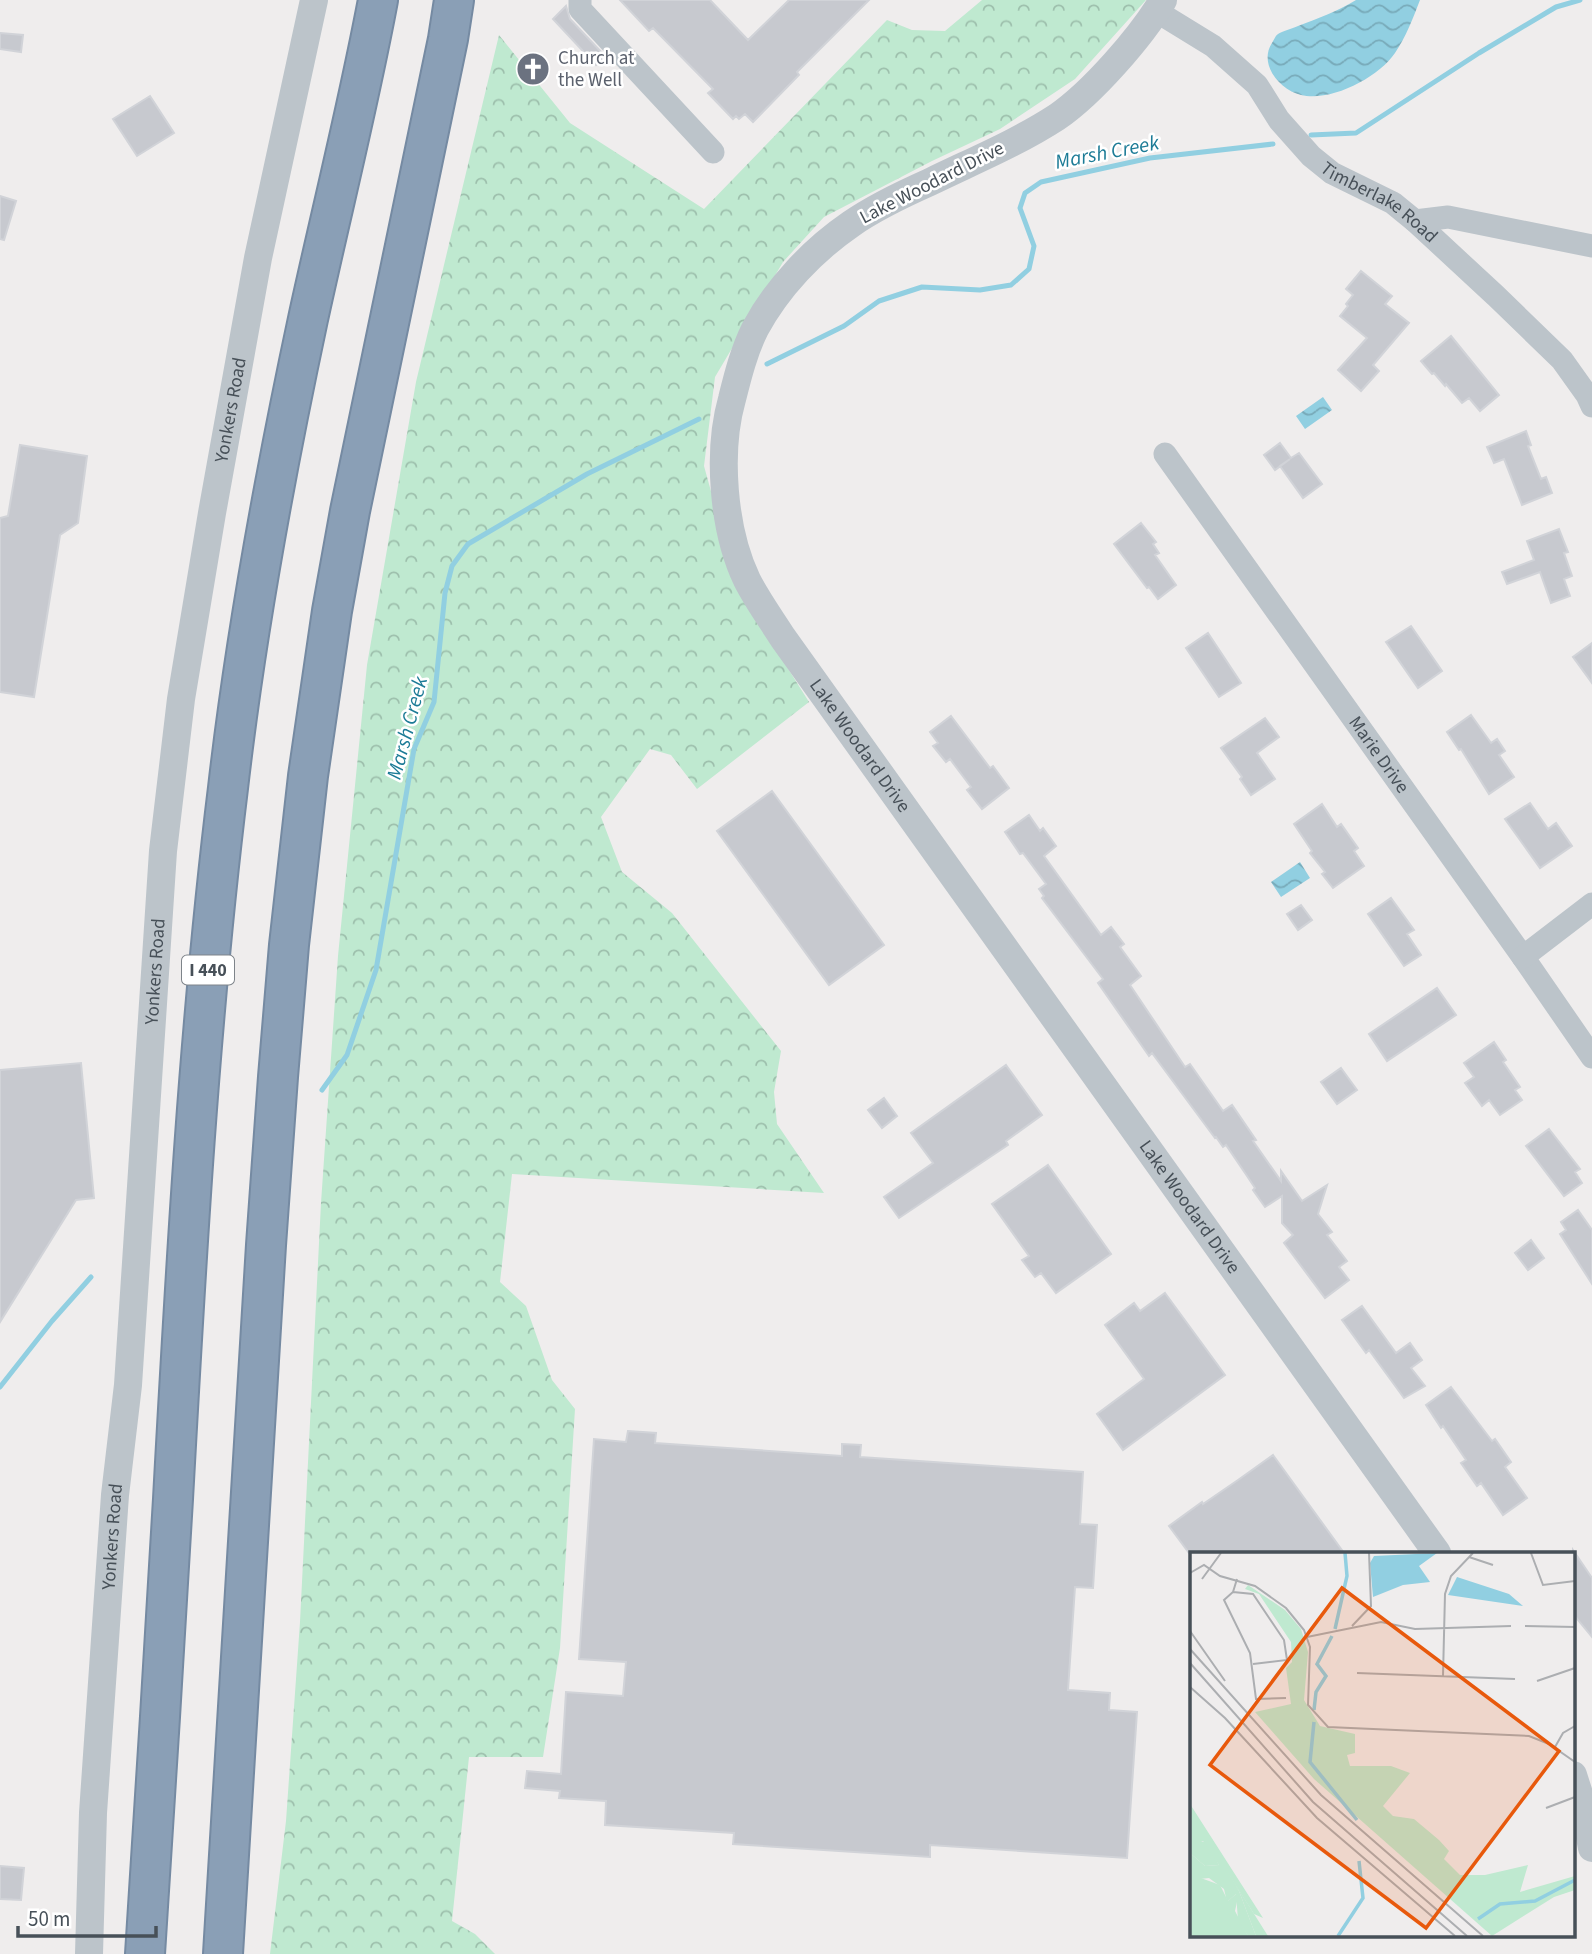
<svg xmlns="http://www.w3.org/2000/svg" width="1592" height="1954" viewBox="0 0 1592 1954" font-family="'Source Sans 3',sans-serif">
<defs>
<pattern id="forest-crowns" width="20" height="18" patternUnits="userSpaceOnUse" patternTransform="scale(1.75)"><rect width="20" height="18" fill="#bfe9d0"/><path d="M2 6a3 3 0 1 1 6 0M12 15a3 3 0 1 1 6 0" fill="none" stroke="#9dbfac"/></pattern>
<pattern id="water-waves" width="16" height="10" patternUnits="userSpaceOnUse" patternTransform="scale(1.75)"><rect width="16" height="10" fill="#91cfe1"/><path d="M0 5q4-4 8 0t8 0" fill="none" stroke="#78aab9"/></pattern>
</defs>
<rect width="100%" height="100%" fill="#efeded"/>
<path fill="url(#forest-crowns)" d="M982,0H1146L1075,79L1000,129L932,161L824,217L783,262L715,377L704,466L738,589L809,702L697,789L671,755L650,749L601,817L622,872L672,913L781,1051L774,1092L777,1124L824,1193L512,1174L500,1282L526,1306L552,1380L575,1409L560,1648L543,1757H469L452,1921L475,1934L495,1954H270L286,1821L300,1622L321,1203L338,956L367,665L416,382L499,35L570,123L704,209L887,20L912,30L945,31Z"/>
<path fill="url(#water-waves)" d="M1356,0H1420C1413,18 1406,37 1395,53C1378,78 1331,102 1301,95C1280,90 1258,64 1272,43C1274,40 1275,36 1278,34C1282,31 1292,29 1298,26C1317,19 1338,11 1356,0Z
M1323,397L1332,410L1305,429L1296,416Z
M1300,862L1310,878L1281,897L1271,882Z"/>
<g fill="none" stroke-linecap="round" stroke-linejoin="round">
<path stroke="#91cfe1" stroke-width="5" d="M1311,135L1356,133L1479,53L1556,7L1580,0
M767,364L844,326L879,301L922,287L980,290L1011,285L1029,269L1034,246L1020,208L1025,193L1041,182L1150,158L1273,144
M322,1090L347,1055L376,970L414,749L434,702L445,593L452,566L468,544L587,474L699,419
M0,1387L52,1321L91,1277"/>
</g>
<path fill="#c7c9cf" stroke="#d1d3d8" stroke-width="2" d="M620,0H710L748,40L789,0H869L797,72L799,75L753,122L745,114L739,119L736,116L733,119L708,93L713,89L653,28L649,31Z
M566,6L570,19L605,56L596,65L553,19Z
M0,33L23,35L21,52L0,49Z
M150,96L174,133L137,156L113,119Z
M0,196L16,201L4,240L0,239Z
M1361,271L1392,296L1385,304L1409,323L1373,365L1379,371L1361,391L1338,370L1367,338L1340,316L1348,306L1346,304L1353,295L1346,289Z
M1451,336L1499,395L1480,411L1469,398L1462,403L1446,384L1445,386L1434,373L1432,374L1421,361Z
M1526,431L1531,445L1528,446L1541,479L1546,477L1552,493L1522,505L1504,459L1494,463L1487,447Z
M1280,443L1291,458L1299,453L1322,484L1303,498L1280,466L1290,459L1275,470L1264,455Z
M20,445L87,456L78,523L60,535L34,697L0,692V518L8,516Z
M1141,523L1156,542L1153,544L1159,553L1155,555L1176,585L1158,599L1149,587L1147,588L1114,544Z
M1559,529L1568,552L1564,553L1572,576L1564,579L1570,596L1551,603L1540,572L1507,584L1502,572L1534,560L1527,541Z
M1411,626L1442,671L1418,688L1386,642Z
M1208,633L1241,683L1219,697L1186,648Z
M1592,643V683L1573,657Z
M1471,715L1491,743L1497,739L1505,751L1499,755L1514,777L1489,794L1461,749L1459,750L1447,732Z
M951,716L990,768L993,766L1009,788L982,809L967,790L971,787L950,759L946,762L933,746L938,743L930,732Z
M1265,718L1279,737L1257,753L1275,779L1251,795L1240,779L1242,777L1221,748Z
M772,791L884,945L829,985L717,831Z
M1530,803L1548,829L1556,823L1572,846L1540,868L1505,819Z
M1322,804L1337,827L1341,824L1358,848L1354,851L1364,866L1333,888L1322,874L1325,872L1310,853L1312,851L1294,824Z
M1029,815L1040,831L1043,828L1056,846L1044,856L1101,935L1111,927L1124,944L1120,947L1141,976L1130,985L1185,1067L1190,1064L1223,1111L1232,1105L1256,1140L1253,1141L1281,1181V1171L1302,1201L1327,1185L1318,1214L1332,1232L1327,1235L1347,1261L1339,1267L1349,1280L1325,1298L1284,1243L1293,1235L1282,1223V1196L1265,1207L1253,1190L1255,1188L1245,1173L1226,1145L1223,1147L1216,1137L1215,1138L1152,1053L1149,1056L1098,983L1103,979L1042,898L1044,896L1039,889L1046,884L1023,853L1020,854L1005,832Z
M1391,898L1414,930L1407,934L1421,955L1404,966L1368,914Z
M1301,905L1312,920L1298,930L1287,914Z
M1437,988L1456,1015L1387,1061L1369,1034Z
M1494,1042L1506,1060L1503,1062L1520,1087L1515,1090L1522,1100L1500,1115L1489,1100L1482,1106L1465,1083L1474,1077L1464,1063Z
M81,1063L94,1198L76,1200L0,1322V1070Z
M1006,1065L1042,1115L1006,1141L1008,1145L899,1218L884,1197L933,1163L911,1133Z
M1341,1068L1357,1090L1337,1104L1321,1082Z
M884,1098L897,1116L882,1128L868,1110Z
M1549,1129L1580,1169L1575,1172L1582,1183L1564,1196L1526,1146Z
M1048,1165L1111,1254L1056,1293L1041,1273L1035,1277L1022,1260L1029,1256L992,1204Z
M1578,1210L1592,1230V1284L1560,1234L1566,1230L1561,1222Z
M1531,1240L1544,1258L1528,1270L1515,1253Z
M1165,1293L1225,1375L1123,1450L1097,1414L1144,1379L1105,1325L1134,1303L1140,1311Z
M1362,1306L1396,1353L1410,1343L1422,1360L1411,1368L1425,1386L1404,1398L1369,1350L1366,1353L1342,1320Z
M1451,1387L1492,1441L1495,1439L1511,1462L1505,1467L1527,1498L1503,1515L1481,1483L1477,1486L1461,1463L1466,1460L1443,1426L1441,1428L1426,1405Z
M628,1431L656,1433L655,1443L842,1456V1444L861,1445L860,1457L1083,1472L1080,1524L1097,1525L1093,1588L1075,1587L1068,1690L1110,1693L1109,1710L1137,1712L1127,1858L930,1845V1857L733,1844L734,1833L605,1825L606,1801L559,1798L560,1791L525,1788L527,1771L561,1774L566,1692L623,1696L626,1662L579,1659L594,1439L626,1442Z
M1273,1455L1344,1553H1189L1169,1526L1202,1502L1203,1504L1238,1480Z
M1573,1550L1592,1578V1637L1573,1614Z
M0,1866L24,1868L21,1900L0,1899Z"/>
<g fill="none" stroke-linecap="round" stroke-linejoin="round">
<defs>
<path id="motorway" d="M145,1954C154,1802 165,1651 173,1499C186,1262 199,1024 228,788C246,631 275,474 308,319C331,213 358,107 378,0
M223,1954L266,1245L278,1077L289,945L308,776L332,611L350,511L448,39L454,0"/>
</defs>
<use href="#motorway" stroke="#758aa2" stroke-width="42"/>
<g stroke="#bcc4ca" stroke-width="23">
<path d="M580,0V9L713,152"/>
<path id="s1" d="M1156,11L1213,46L1257,85L1279,120L1311,156L1332,173L1393,203L1415,221L1496,296L1562,360L1587,395L1592,406"/>
<path d="M1415,221L1448,217L1592,246"/>
<path id="s2" d="M1165,454L1523,957L1592,1057"/>
<path d="M1523,957L1592,904"/>
</g>
<g stroke="#bcc4ca" stroke-width="28">
<path id="s3" d="M1163,0C1141,37 1092,93 1057,117C1017,143 973,161 930,182C903,194 875,207 851,224C813,250 777,288 755,329C744,351 738,375 732,399C717,452 723,530 747,580C757,600 771,619 783,638L1437,1553"/>
<path d="M1573,1775L1586,1816L1592,1848"/>
<path id="s4" d="M89,1954L93,1813L115,1495L128,1385L163,851L181,699L212,513L258,258L314,0"/>
</g>
<use href="#motorway" stroke="#8a9fb6" stroke-width="38"/>
</g>
<defs>
<symbol id="church-disc" viewBox="-11 -11 22 22"><circle r="9.5" fill="#6b7280" stroke="#fff"/><path d="M-1.2-6h2.4v3.5h3.3v2.4h-3.3V6h-2.4V-.1h-3.3v-2.4h3.3Z" fill="#fff"/></symbol>
</defs>
<g fill-rule="evenodd">
<use href="#church-disc" x="514" y="50" width="38" height="38"/>
</g>
<g text-anchor="middle" dominant-baseline="central" stroke-width="5" stroke-linejoin="round" paint-order="stroke">
<rect fill="#fff" stroke="#7e848a" stroke-width="2" x="182" y="955.5" width="52" height="29" rx="5"/>
<g font-size="18" font-weight="bold" fill="#475058">
<text x="208" y="970">I 440</text>
</g>
<g font-size="19" fill="#5b616d" stroke="#fff" text-anchor="start">
<text x="558" y="58">Church at<tspan x="558" dy="22">the Well</tspan></text>
</g>
<g font-size="19" fill="#475058" stroke="#fff">
<text transform="translate(932 183) rotate(-27)">Lake Woodard Drive</text>
<text stroke="none"><textPath href="#s1" startOffset="298">Timberlake Road</textPath></text>
<text stroke="none"><textPath href="#s4" startOffset="1552">Yonkers Road</textPath></text>
<text stroke="none"><textPath href="#s3" startOffset="994">Lake Woodard Drive</textPath></text>
<text stroke="none"><textPath href="#s2" startOffset="369">Marie Drive</textPath></text>
<text stroke="none"><textPath href="#s4" startOffset="985">Yonkers Road</textPath></text>
<text stroke="none"><textPath href="#s3" startOffset="1561">Lake Woodard Drive</textPath></text>
<text stroke="none"><textPath href="#s4" startOffset="418">Yonkers Road</textPath></text>
</g>
<g font-size="21" font-style="italic" fill="#1c7b96" stroke="#fff">
<text transform="translate(1107 152) rotate(-11)">Marsh Creek</text>
<text transform="translate(407 728) rotate(-75)">Marsh Creek</text>
</g>
</g>
<g transform="translate(1190 1552)">
<rect width="385" height="385" fill="#efeded"/>
<path d="M58,33L95,58L111,77L118,100L114,148L130,174L165,182V201L157,203L160,214H201L220,221L193,254L203,264L224,267L249,288L259,299L254,307L270,323H295L338,313L330,340L385,324V338L364,345L302,384L124,227L65,160L101,152L96,116L102,110L101,90L69,42L55,37ZM7,288L17,291L29,313L15,314L0,301V294ZM36,314L37,319L78,384H66L49,339L33,318ZM8,325L30,333L38,349L46,342L48,345L45,359L58,384H0V328Z" fill="#bfe9d0"/>
<path d="M0,252L73,366L64,362L34,315L49,339L66,384H58L48,368L46,342L37,350L34,337L19,326L0,328V301L15,314L29,313L13,289L0,294Z" fill="#bfe9d0"/>
<path d="M247,1L229,14L240,30L213,33L183,45L180,11L184,4ZM267,25L319,42L333,54L258,43Z" fill="#91cfe1"/>
<path fill="none" stroke="#91cfe1" stroke-width="3.5" d="M145,77L157,24L155,1M124,158L126,140L136,124L127,112L142,84M124,170L120,210L167,268M288,367L310,352L345,349L385,328M148,384L173,346L169,309"/>
<path fill="none" stroke="#acaeb1" stroke-width="2" d="M341,1L353,33L385,29M279,5L303,13M0,21L14,13L30,24L65,34L96,56L114,78L120,95L118,153L138,175L339,184L359,192L385,210M12,27L31,1M47,27L43,40L34,48L60,101L66,147L96,146M43,40L63,42L94,88L97,108L63,112M162,74L181,54L179,1M335,74L385,75M0,79L35,129M117,85L191,70L225,77L321,74M0,97L131,243L293,384M0,111L123,250L277,384M167,121L325,127M253,124L255,42L261,24L283,1M347,129L385,116M0,135L35,166L127,266L265,384M365,195L373,181L385,174M356,256L385,245"/>
<path fill="#e8590c" fill-opacity="0.15" stroke="#e8590c" stroke-width="3.5" d="M152,36L369,199L236,376L20,213Z"/>
<rect width="385" height="385" fill="none" stroke="#475058" stroke-width="3.5"/>
</g>
<path d="M18 1926v10h138v-10" fill="none" stroke="#475058" stroke-width="3.5"/>
<text x="28" y="1926" font-size="21" fill="#475058" stroke="#ffffff" stroke-width="5" paint-order="stroke">50 m</text>
</svg>
